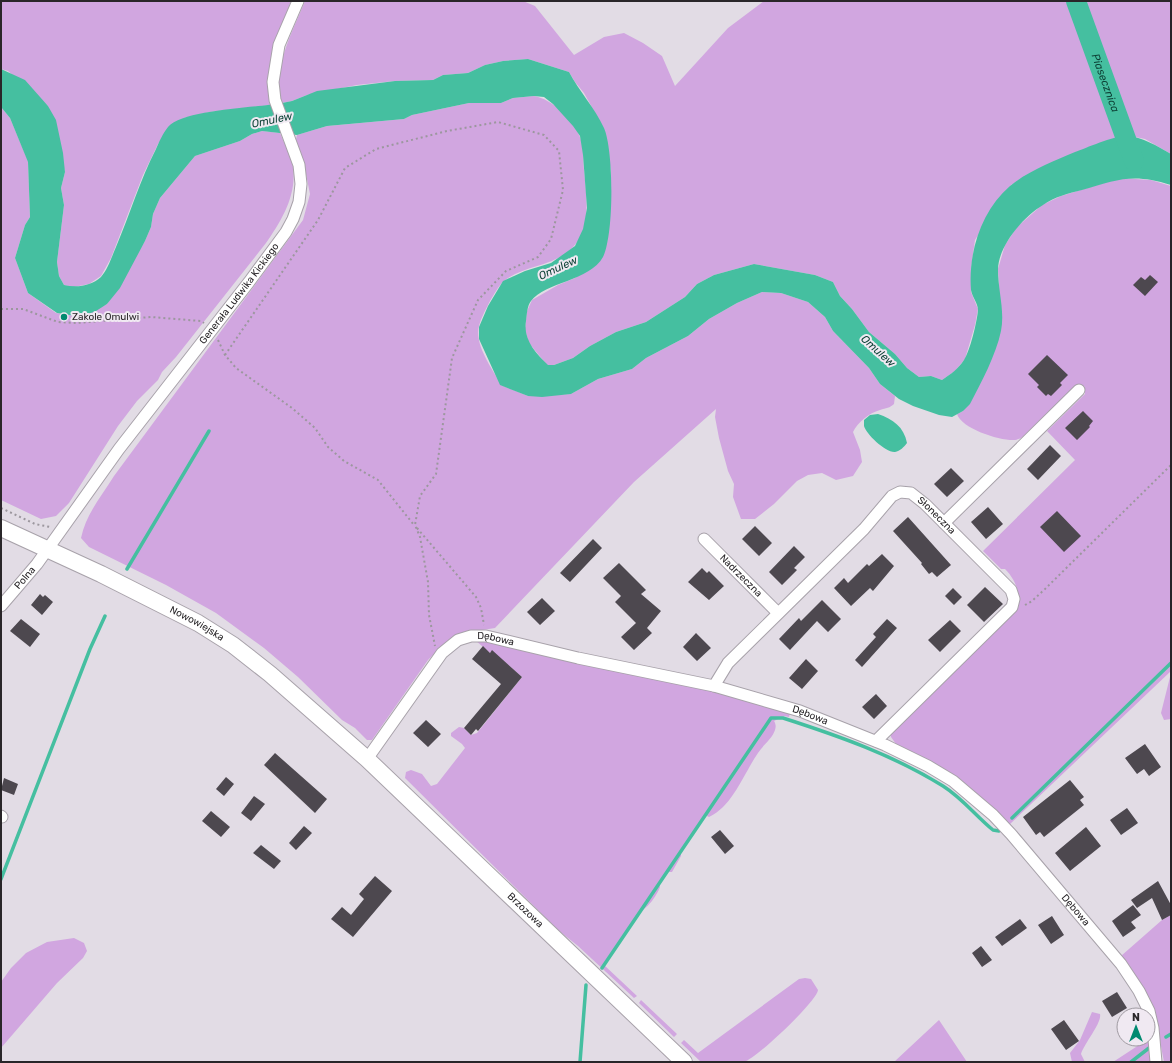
<svg xmlns="http://www.w3.org/2000/svg" width="1172" height="1063" viewBox="0 0 1172 1063" font-family="Rubik,sans-serif">
<rect width="100%" height="100%" fill="#e2dce5"/>
<path fill="#d1a6e0" d="M1,1H291L272,51L268,77L272,105L210,112L184,118L158,144L143,175L111,258L101,276L89,284L74,287L64,285L59,276L57,262L64,205L61,188L65,172L48,106L8,71L1,69Z
M305,1H523L535,6L574,55L604,37L624,33L643,43L662,56L675,86L728,28L764,1H1171V154L1145,139L1125,135L1072,154L1037,170L1011,185L975,240L971,269V292L978,309L975,325L965,359L955,371L942,380L931,376L919,377L907,368L895,354L869,332L852,309L840,296L833,282L815,275L754,264L714,275L697,284L685,297L646,322L616,332L590,346L573,358L554,365H547L528,342L525,328L527,311L532,300L558,285L575,278L607,243L609,220L611,171L604,129L584,93L575,82L569,72L528,59L503,61L485,65L468,73L443,75L433,80L395,81L357,85L307,95L292,101L282,103C271,70 293,31 305,1Z
M534,96C552,99 573,119 580,137C584,147 583,159 584,170C586,193 592,227 574,246C554,268 525,264 504,281C498,286 494,295 490,301C486,309 481,318 479,326C474,345 493,369 501,385L528,396L571,394L598,379L632,369L646,358L688,336L709,319L737,303L762,292L781,293L808,302L825,317L833,331L869,368L880,384L895,396L894,404C890,408 886,408 880,410C869,413 858,422 853,432L860,450L862,462L853,476L836,480L822,473L808,475L797,481L774,504L755,519H741L733,497L734,484L728,471L719,438L715,417L716,409L634,482L495,628L458,634L446,642L428,660L372,740H367L355,728L342,720L298,677L264,648L216,613L166,585L89,547L81,538C86,514 101,497 114,476L303,220L310,194L305,169L296,139L297,135L327,126L404,119L412,115L469,103H501L513,98Z
M1,107L10,118L28,161L30,217L25,225L15,258L28,293L56,313L76,316H83L107,304L145,241L151,227L153,214L160,198L195,156L240,141L252,134L262,131L280,133C284,143 289,152 292,162C299,192 282,220 266,243L176,357L162,372L158,380L137,401L118,426L69,503L56,516L41,519L1,500Z
M1120,178L1151,180L1171,186V671L1009,825L915,754L896,744L891,737V732L1018,608C1021,593 1015,579 1005,569H1001L983,551L1075,460L1047,431L1085,394V387L1080,385L1031,431C1026,435 1021,439 1015,440C1000,441 962,429 957,414L963,411L988,366L1001,330L998,269L1005,245L1017,227L1042,205L1061,196Z
M475,640H482C584,667 690,681 790,713L789,717L784,716L774,721C776,724 776,727 775,730C772,739 763,745 758,753C744,773 733,806 709,817L705,815L681,850V856L672,872H667L659,884L660,887C658,893 648,909 641,910L604,965L637,996L634,998L578,946L558,930L405,778L406,772L411,770L422,774L431,786L437,784L465,748L462,744L451,736V733L459,727L464,728L471,735L477,733L522,677L492,651L490,653Z
M1171,673V719L1164,720L1161,713Z
M1171,915V1062H1164L1154,1009L1149,997L1121,956L1162,920Z
M74,938L84,943L87,951L83,958L57,983L1,1048V982L11,968L26,953L47,942Z
M805,978L811,979L818,990C817,1001 756,1059 744,1062C733,1063 713,1062 701,1062L681,1043L684,1040L698,1053L799,979Z
M641,1000L677,1034L674,1037L639,1003Z
M1092,1012L1100,1014C1102,1023 1085,1042 1081,1054L1085,1062H1072L1070,1053L1080,1040Z
M939,1020L967,1062H894Z
M1148,1025L1151,1062H1113L1139,1045L1141,1039H1148Z"/>
<path fill="#45bfa0" d="M528,59L569,72C579,91 595,108 604,128C614,151 614,235 603,257C590,281 545,282 531,301C527,306 527,314 526,321C523,339 535,353 548,365H554L573,358L590,346L616,332L646,322L685,297L697,284L714,275L754,264L815,275L833,282L840,296L852,309L869,332L895,354L907,368L919,377L931,376L942,380C951,374 958,369 964,360C970,351 977,322 978,310C978,303 972,297 971,290C968,253 981,211 1010,186C1028,171 1054,161 1075,152C1086,148 1116,135 1126,136C1143,137 1157,146 1171,154V185C1134,173 1118,179 1082,190C1069,193 1054,197 1043,205C1023,217 998,246 998,270C998,290 1005,311 1001,331C996,355 981,383 970,404L963,411L952,417L939,415L913,406L899,399L880,384L869,368L833,331L825,317L808,302L781,293L762,292L737,303L709,319L688,336L646,358L632,369L598,379L571,394L542,397L528,396L500,385L479,339V327L488,306L503,281L525,271L551,263L575,246L583,229L587,208L583,155L580,136L573,126L553,104L544,97L534,96L513,98L501,103H469L412,115L404,119L327,126L297,135L262,131L252,134L240,141L195,156L160,198L153,214L151,227L145,241L120,288L107,304L96,311L83,316H76L57,313L28,293L15,258L25,225L30,217L28,162L10,118L1,107V69L25,80L48,106L56,120L63,153L65,172L61,188L64,205L57,262L59,276L64,285C77,288 91,286 101,277C108,269 112,256 116,247C130,214 140,180 156,149C159,142 163,133 168,127C184,109 256,108 282,103L292,101L317,91L395,81L433,80L443,75L468,73L485,65L503,61Z
M878,414C893,419 904,427 907,443C904,447 900,451 895,452C886,453 866,434 864,426C864,424 864,422 864,420L870,415Z"/>
<g fill="none" stroke-linecap="round" stroke-linejoin="round">
<path stroke="#45bfa0" stroke-width="3.5" d="M127,569L209,431
M1012,818L1171,663
M1,879L90,649L105,616
M602,968L771,718H783C839,736 893,755 943,786C962,798 976,816 993,830L999,831
M1166,1037L1171,1034
M580,1062L586,985
M1131,1062L1149,1048"/>
<path stroke="#45bfa0" stroke-width="20" id="s1" d="M1076,1L1134,161"/>
</g>
<path fill="#4d484f" d="M1150,275L1158,282L1145,296L1133,285L1141,277L1145,280Z
M1047,355L1068,375L1060,383L1062,385L1051,396L1048,394L1046,396L1037,387L1039,385L1028,374Z
M1083,411L1093,421L1089,426L1090,427L1077,440L1065,428Z
M1050,445L1061,456L1038,480L1027,469Z
M951,468L964,481L947,497L934,484Z
M988,507L1003,524L986,539L971,522Z
M1057,511L1081,536L1064,552L1040,527Z
M908,517L951,565L937,577L932,572L929,574L921,564L922,563L893,531Z
M755,526L772,543L759,556L742,539Z
M593,539L602,548L570,582L560,573Z
M794,546L805,557L794,568L797,570L782,585L769,572Z
M882,554L894,566L873,591L870,588L851,606L834,588L844,578L848,583L867,564L869,566Z
M619,563L646,590L641,594L661,611L647,628L652,633L634,650L621,637L636,623L615,602L621,596L603,578Z
M702,568L707,573L709,571L724,586L709,600L688,582Z
M985,587L1003,604L984,622L967,605Z
M953,588L962,597L954,605L945,596Z
M40,594L43,597L45,595L53,602L42,615L31,605Z
M542,598L555,611L540,625L527,612Z
M822,600L841,619L828,632L817,621L790,650L779,639L799,618L801,621Z
M21,619L40,634L30,647L10,631Z
M887,619L897,628L862,667L855,660L876,637L873,634Z
M950,620L961,631L940,652L928,640Z
M696,633L711,648L697,661L683,647Z
M483,646L490,653L492,650L522,677L478,731L476,729L471,735L464,728L501,684L472,659Z
M806,659L818,671L802,689L789,678Z
M876,694L887,706L874,719L862,707Z
M426,720L441,734L428,747L413,733Z
M1145,744L1161,767L1149,776L1144,769L1137,774L1125,758Z
M275,753L327,799L315,813L264,765Z
M226,777L234,784L224,796L216,789Z
M4,778L18,784L14,795L1,790Z
M1070,780L1084,797L1080,800L1084,805L1044,837L1040,832L1036,835L1023,817Z
M254,796L265,804L251,821L241,813Z
M1127,808L1138,823L1121,835L1110,820Z
M211,811L230,827L221,837L202,821Z
M304,826L312,833L296,850L289,843Z
M1086,827L1101,846L1070,871L1055,853Z
M720,830L734,846L725,854L711,837Z
M261,845L281,861L274,869L253,853Z
M375,876L392,891L353,937L331,919L342,907L351,915L364,899L359,894Z
M1158,881L1171,905V915L1162,920L1152,898L1137,908L1131,900Z
M1133,905L1141,915L1131,922L1136,928L1123,937L1112,921Z
M1052,916L1064,935L1051,944L1038,925Z
M1020,919L1027,928L1002,946L995,937Z
M981,946L992,960L982,967L972,953Z
M1117,992L1127,1008L1112,1017L1102,1001Z
M1064,1020L1079,1041L1066,1050L1051,1029Z"/>
<g fill="none" stroke-linecap="round" stroke-linejoin="round">
<defs>
<g id="minor">
<path d="M944,523L1079,390"/>
<path id="s2" d="M704,539L778,613"/>
<path id="s3" d="M1,606L37,564L119,449L249,282L286,232L293,219L299,202L301,184L299,165L275,100L273,82L279,45L298,1"/>
<path id="s4" d="M714,686L728,663L864,529L892,496L900,492L911,493L925,504L1011,590L1014,599L1012,607L876,741"/>
<path id="s5" d="M367,759L442,653L458,640L471,636H486L578,658L714,686L800,711L885,745L928,766L953,781L993,815L1011,834L1121,964L1139,991L1149,1011L1153,1028L1156,1062"/>
<path d="M1,816L2,817"/>
</g>
<g id="secondary">
<path id="s6" d="M1,528L101,574L198,623L233,645L270,674L367,759L684,1062"/>
</g>
</defs>
<use href="#minor" stroke="#a8a2aa" stroke-width="13"/>
<use href="#secondary" stroke="#a8a2aa" stroke-width="18"/>
<path stroke="#9c979e" stroke-width="2" stroke-dasharray="2 3" stroke-linecap="butt" d="M1,309H23L58,322L77,323L151,317L201,321L204,323
M218,340L225,355L236,368L292,408L315,428L328,447L344,461L378,480L414,525
M225,355L318,220L345,168L376,149L447,131L498,122L544,135L559,151L563,190L551,239L538,257L506,271L478,300L452,358L436,474L420,496L415,525L420,537L428,582L429,615L435,646
M1,508L35,524L50,527
M417,528L476,597L481,608L484,625
M1025,605L1032,601L1045,589L1171,465"/>
<use href="#minor" stroke="#fff" stroke-width="11"/>
<use href="#secondary" stroke="#fff" stroke-width="16"/>
</g>
<circle fill="#018a70" stroke="#f0e9f2" stroke-width="1.5" cx="64" cy="317" r="4"/>
<g text-anchor="middle" dominant-baseline="central" stroke-width="4" stroke-linejoin="round" paint-order="stroke">
<g font-size="10" fill="#292629" stroke="#f0e9f2">
<text stroke="none"><textPath href="#s3" startOffset="393">Generała Ludwika Kickiego</textPath></text>
<text stroke="none"><textPath href="#s4" startOffset="315">Słoneczna</textPath></text>
<text stroke="none"><textPath href="#s2" startOffset="52">Nadrzeczna</textPath></text>
<text stroke="none"><textPath href="#s3" startOffset="37">Polna</textPath></text>
<text stroke="none"><textPath href="#s6" startOffset="218">Nowowiejska</textPath></text>
<text stroke="none"><textPath href="#s5" startOffset="189">Dębowa</textPath></text>
<text stroke="none"><textPath href="#s5" startOffset="513">Dębowa</textPath></text>
<text stroke="none"><textPath href="#s5" startOffset="849">Dębowa</textPath></text>
<text stroke="none"><textPath href="#s6" startOffset="655">Brzozowa</textPath></text>
</g>
<g font-size="10" fill="#292629" stroke="#f0e9f2" text-anchor="start">
<text x="72" y="317">Zakole Omulwi</text>
</g>
<g font-size="11" font-style="italic" fill="#0e4337" stroke="#f0e9f2">
<text stroke="none"><textPath href="#s1" startOffset="87">Piasecznica</textPath></text>
<text transform="translate(272 120) rotate(-12)">Omulew</text>
<text transform="translate(558 268) rotate(-25)">Omulew</text>
<text transform="translate(878 351) rotate(42)">Omulew</text>
</g>
</g>
<rect width="1172" height="1063" fill="none" stroke="#292629" stroke-width="4"/>
<g transform="translate(1136 1027)"><circle r="19" fill="#f0e9f2" stroke="#a09ba2"/>
<path d="M0-3L7 15L0 10L-7 15Z" fill="#018a70"/>
<text y="-6" font-size="11" font-weight="bold" text-anchor="middle" fill="#292629">N</text>
</g>
</svg>
